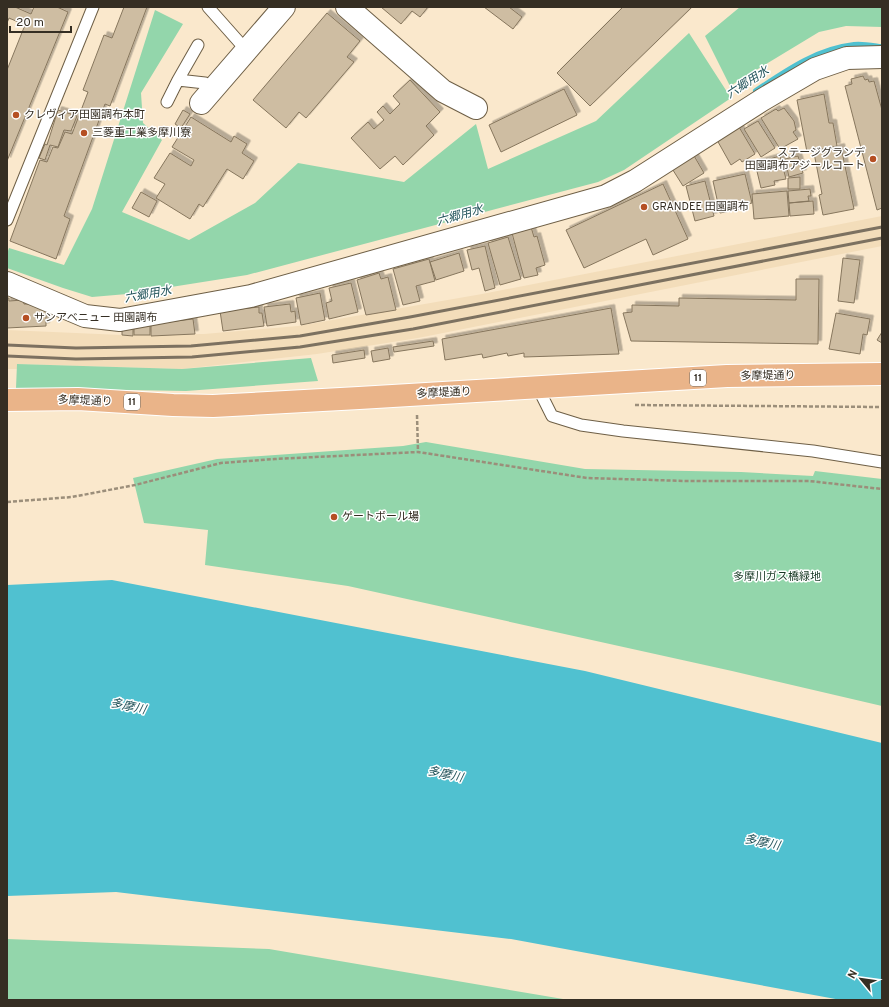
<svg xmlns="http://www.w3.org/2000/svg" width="889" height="1007" viewBox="0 0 889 1007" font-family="Overpass,'Noto Sans JP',sans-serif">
<defs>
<filter id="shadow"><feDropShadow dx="3.5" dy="-3.5" stdDeviation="0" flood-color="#0004"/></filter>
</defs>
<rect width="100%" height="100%" fill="#fae8cc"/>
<path fill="#f3ddba" d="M882,216V246L418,338L317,354L182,369L17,364V369H7V330L122,335L204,334L298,326L482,294Z"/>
<path fill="#93d6ab" d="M740,7H882V27L846,26L819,32L730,86L705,36Z
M155,10L183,24L141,93L143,123L162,140L122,212L189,240L255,203L298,163L404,182L476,124L488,169L596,121L689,33L731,98L624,170L598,182L247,275L127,294L92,297L63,288L7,268V254L9,248L64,265L92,209Z
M311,358L318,381L186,391L16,388L17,364L182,369Z
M426,442L585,469L741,472L813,476L815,471L882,479V706L732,671L348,586L205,565L208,530L144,523L133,478L217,459L403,446Z
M7,939L269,949L569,1000H7Z"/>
<path fill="#50c1d0" d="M112,580L585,671L882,743V1000H841L511,939L116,892L7,896V585Z"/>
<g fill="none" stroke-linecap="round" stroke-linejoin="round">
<path stroke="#50c1d0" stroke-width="6" d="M756,91C786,71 817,49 854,45C862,44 873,46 881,47"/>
</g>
<path fill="#cebda2" stroke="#86765d" filter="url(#shadow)" d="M7,7H15L31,14L34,7H57L68,12L7,161V70L25,25L9,18L7,23Z
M124,7H147L110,106L105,104L64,216L70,219L56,259L10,241L40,160L47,162L53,147L58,148L65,132L72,134L88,92L83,90L104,35L112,38Z
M381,7H428L420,17L412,11L401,24Z
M484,7H509L522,17L513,29Z
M623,7H692L590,106L557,73Z
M327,13L360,41L347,57L354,62L306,118L299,112L286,128L253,100Z
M863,76L865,80L868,79L869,82L874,81L882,110V208L877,210L845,86L852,84L851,79Z
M410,80L440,112L426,126L434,135L403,165L395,156L380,169L351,138L368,122L374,129L384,120L377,112L383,106L390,114L400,104L393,96Z
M564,89L577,115L501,152L489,125Z
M824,94L829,123H833L837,146L807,152L797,100Z
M784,108L794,121L796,130L793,132L798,139L780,149L761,118L776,109L778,111Z
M58,110L77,116L71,131L64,130L58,147L50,145L45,160L39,158L45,144L47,145Z
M183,110L190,114L181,128L175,124Z
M191,117L231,142L234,136L247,144L242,153L254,161L243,179L227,169L203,207L199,204L190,219L156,198L165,184L154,178L170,153L191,166L194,160L172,147Z
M758,121L775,148L761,157L744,129Z
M739,127L755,154L742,162L740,159L731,165L717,140Z
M841,147L854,209L823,215L819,195L822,194L814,153Z
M693,154L704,173L683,186L671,167Z
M780,156L786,179L774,181L775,185L761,188L755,163Z
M798,156L803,173L789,177L785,159Z
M745,174L752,203L740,206L741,209L720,213L713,181Z
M800,177V189H788V178Z
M705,181L714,216L695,221L686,186Z
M663,184L688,239L653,255L646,239L584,268L566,230Z
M810,189L811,196H808L809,201L789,203L788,191Z
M787,191L789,216L754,219L752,194Z
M141,192L157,201L149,217L132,208Z
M813,201L814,214L790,216L789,203Z
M531,227L534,237L537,236L545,265L536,268L538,275L524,278L512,233Z
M508,237L521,279L500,285L488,243Z
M485,246L495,288L485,291L479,268L472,270L467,250Z
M459,253L464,271L436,280L430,262Z
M843,258L860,260L854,303L838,301Z
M429,259L435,281L416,286L420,301L403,305L393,269Z
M379,273L381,279L388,277L396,310L366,315L357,280Z
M796,279H819L818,344L631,341L623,313L632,312V305L679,306V298L796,300Z
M351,283L358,312L329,319L326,303L332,301L329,288Z
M320,293L325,320L301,325L296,298Z
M7,298H9V301L23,300L24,304H33L46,310V326L7,328Z
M290,304L291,312L295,311L296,322L267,326L264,307Z
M259,307V313H262L264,326L223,331L220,311Z
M611,308L619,354L524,357V353L508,356L507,353L483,358L482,354L445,360L442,339Z
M836,313L870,319L867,335L863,334L860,354L829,349Z
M193,319L195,334L151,336V325L167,322Z
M150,325V335H134V328Z
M133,328V336L122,335V329Z
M882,332V343L877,340Z
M433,341L434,346L394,352L393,347Z
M388,348L390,359L373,362L371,351Z
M364,350L365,358L333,363L332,355Z"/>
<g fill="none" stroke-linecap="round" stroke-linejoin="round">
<defs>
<path id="lane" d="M208,7L247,51
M198,45L178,80L205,83L214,89
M167,102L178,80
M7,220L93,7
M538,388L552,416L581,425L623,431L813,451L882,462"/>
<path id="street" d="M347,7L443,91L476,108
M201,103L284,7
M7,283L85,316L120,320L251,296L606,196L635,181L762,100L815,69L847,58L882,57"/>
<path id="primary" d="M7,400L78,399L173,405L213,406L359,398L727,376L882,374"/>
</defs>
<use href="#lane" stroke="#6e5f46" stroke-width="13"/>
<use href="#street" stroke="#6e5f46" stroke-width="24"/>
<use href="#primary" stroke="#fff" stroke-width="24"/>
<path stroke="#9b8e7a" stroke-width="2.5" stroke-dasharray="4 2" stroke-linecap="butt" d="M635,405L882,407
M417,415L418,452
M7,502L72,497L135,485L221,463L275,459L418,452L587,478L686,481H809L882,489"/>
<use href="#lane" stroke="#fff" stroke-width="11"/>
<use href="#street" stroke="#fff" stroke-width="22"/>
<use href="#primary" stroke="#eab489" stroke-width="22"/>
<path stroke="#7c7160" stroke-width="3" d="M7,345L76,348L191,346L300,336L410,317L882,227
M7,356L76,359L192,357L300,347L413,329L882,238"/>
</g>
<g fill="#b54f23" stroke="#fff" stroke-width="1.5">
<circle cx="16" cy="115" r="4"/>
<circle cx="84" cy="133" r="4"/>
<circle cx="873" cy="159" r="4"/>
<circle cx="644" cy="207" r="4"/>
<circle cx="26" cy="318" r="4"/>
<circle cx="334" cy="517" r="4"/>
</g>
<g text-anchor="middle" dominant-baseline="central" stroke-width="3" stroke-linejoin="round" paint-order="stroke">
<g fill="#fff" stroke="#726d65" stroke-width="1">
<rect x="690" y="370" width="16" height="16" rx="3"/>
<rect x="124" y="394" width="16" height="16" rx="3"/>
</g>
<g font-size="10" font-weight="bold" fill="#352e23">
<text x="698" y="378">11</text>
<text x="132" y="402">11</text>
</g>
<g font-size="11" fill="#352e23" stroke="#fff" text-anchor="start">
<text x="24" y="115">クレヴィア田園調布本町</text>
<text x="92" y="133">三菱重工業多摩川寮</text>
<text x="865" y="153" text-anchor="end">ステージグランデ<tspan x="865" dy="13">田園調布アジールコート</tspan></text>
<text x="652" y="207">GRANDEE 田園調布</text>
<text x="34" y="318">サンアベニュー 田園調布</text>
<text x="342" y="517">ゲートボール場</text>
</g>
<g font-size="11" fill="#352e23" stroke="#fff">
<text transform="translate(768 376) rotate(-1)">多摩堤通り</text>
<text transform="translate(444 393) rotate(-3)">多摩堤通り</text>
<text transform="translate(85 401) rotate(2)">多摩堤通り</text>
</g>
<g font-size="11" fill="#173824" stroke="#fff">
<text x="777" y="577">多摩川ガス橋緑地</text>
</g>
<g font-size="12" font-style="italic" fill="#23545b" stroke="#fff">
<text transform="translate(748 83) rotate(-33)">六郷用水</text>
<text transform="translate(460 216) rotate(-16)">六郷用水</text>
<text transform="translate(148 295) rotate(-10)">六郷用水</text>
<text transform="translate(128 707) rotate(12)">多摩川</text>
<text transform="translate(445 775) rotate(12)">多摩川</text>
<text transform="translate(762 843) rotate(12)">多摩川</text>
</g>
</g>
<rect width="889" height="1007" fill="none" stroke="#352e23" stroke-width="16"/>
<g transform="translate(861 979) rotate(299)" stroke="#ffffff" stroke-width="3" paint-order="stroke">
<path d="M0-3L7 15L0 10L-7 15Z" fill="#352e23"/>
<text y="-6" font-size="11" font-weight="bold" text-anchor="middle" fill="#352e23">N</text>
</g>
<path d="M10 26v6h61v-6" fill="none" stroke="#352e23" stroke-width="2"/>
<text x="16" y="26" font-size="12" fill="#352e23" stroke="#ffffff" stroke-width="3" paint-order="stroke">20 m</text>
</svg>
